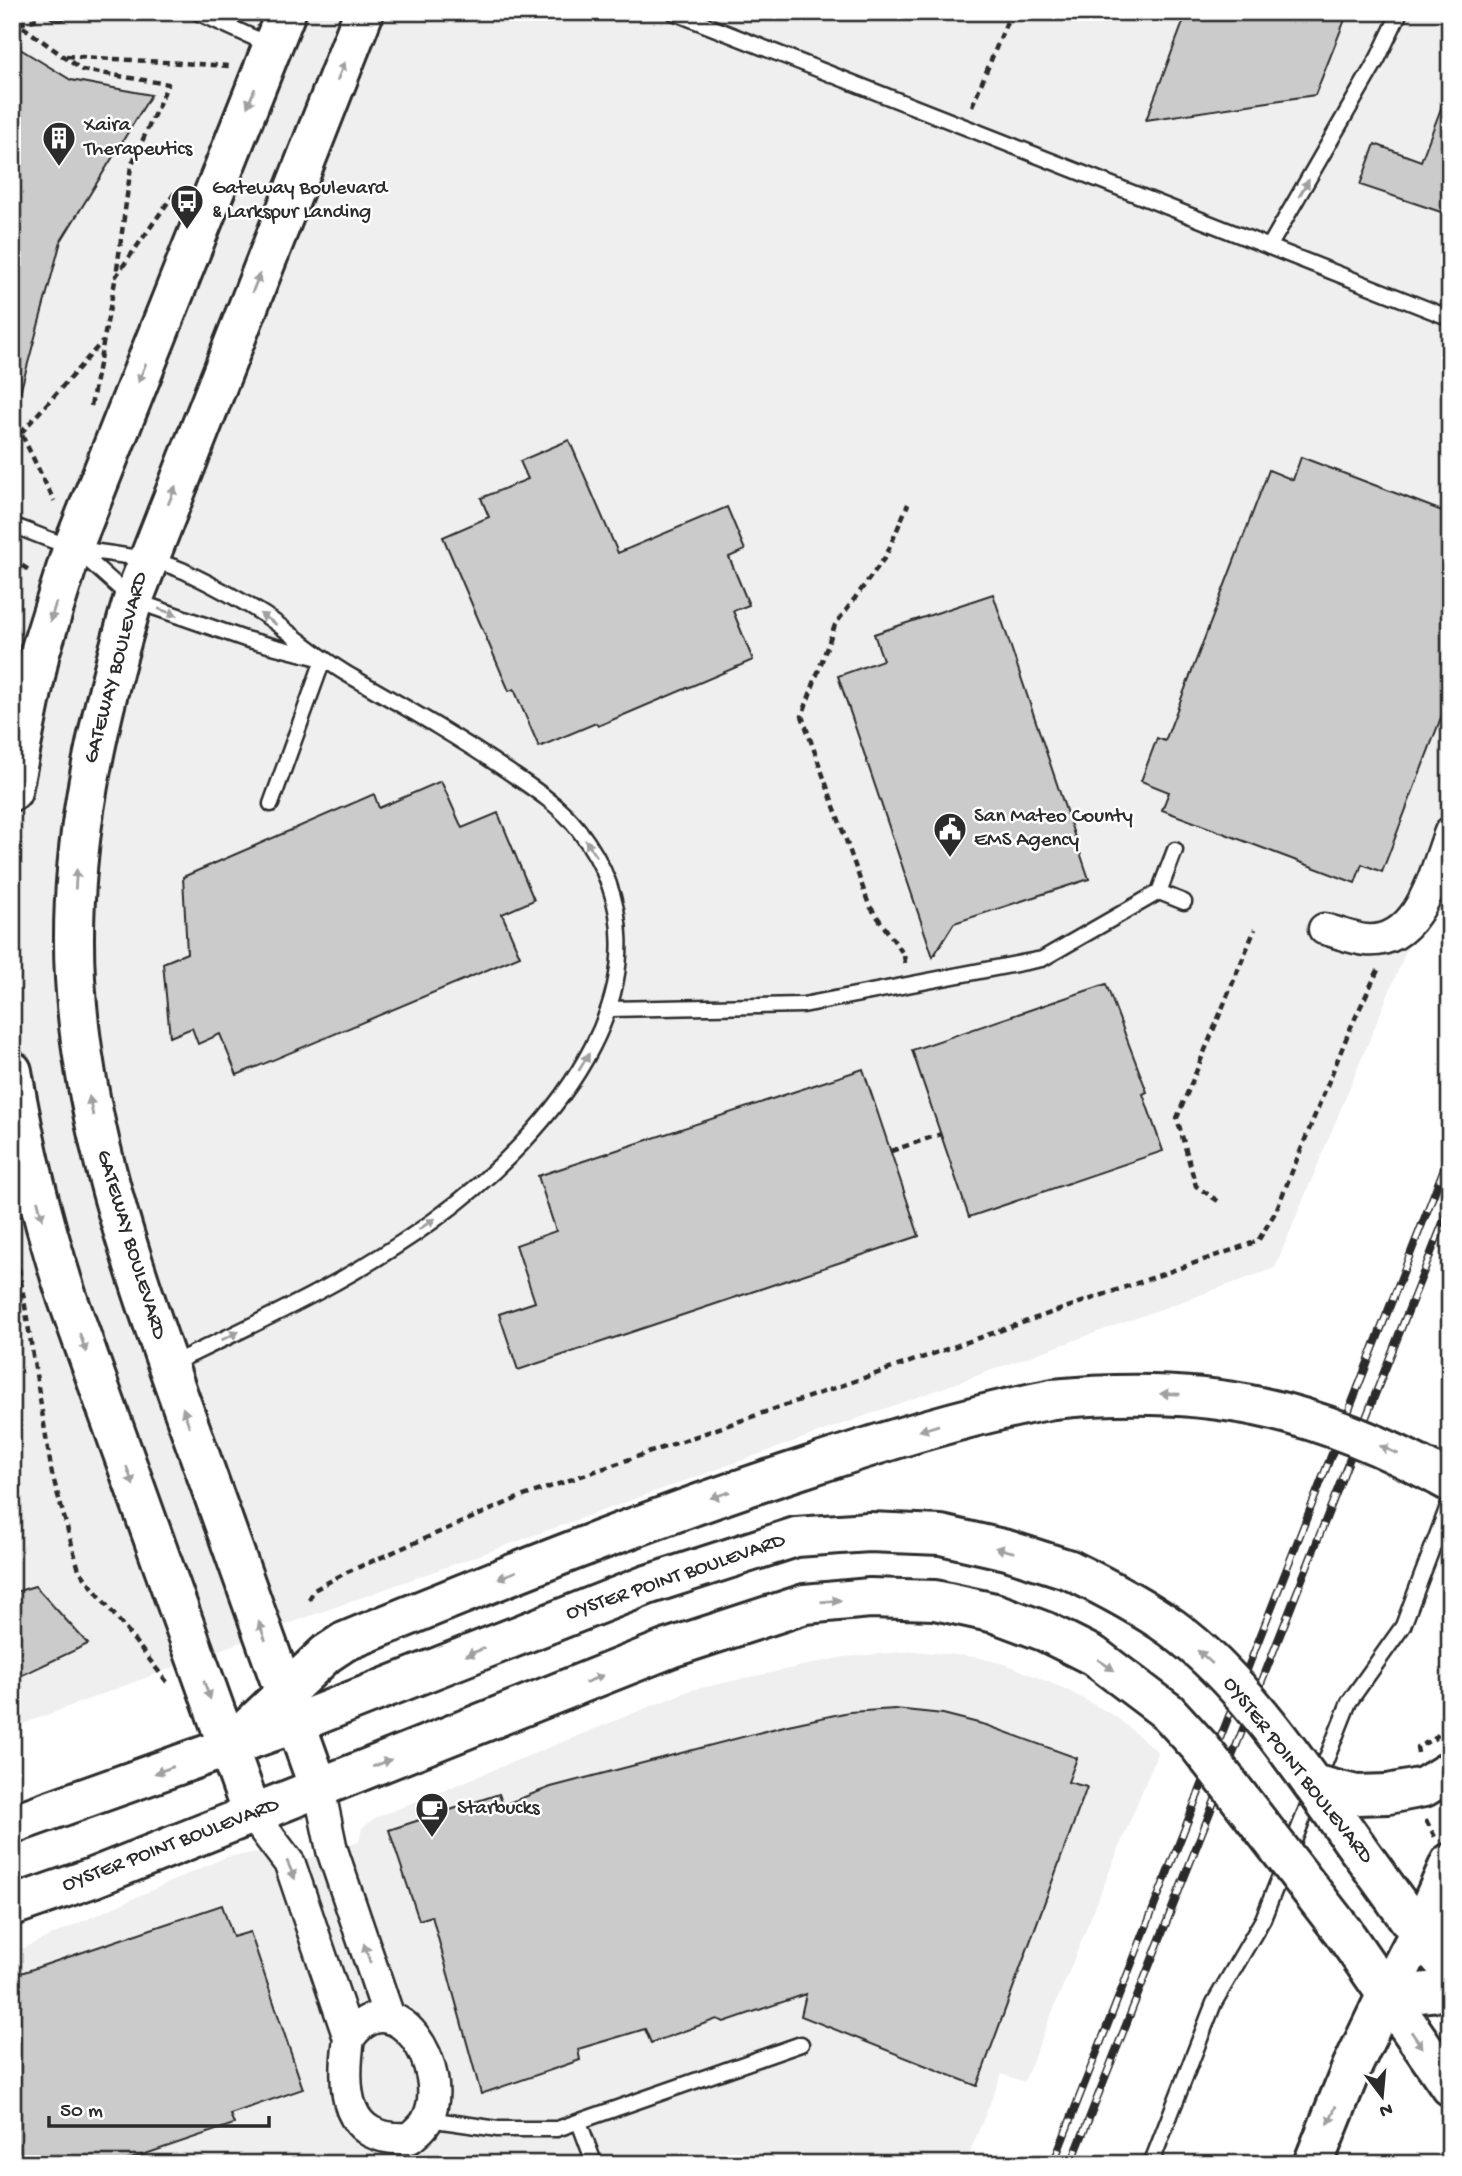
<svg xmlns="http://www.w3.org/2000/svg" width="1462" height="2176" viewBox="0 0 1462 2176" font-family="'Gochi Hand',sans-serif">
<rect width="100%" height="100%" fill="#fff"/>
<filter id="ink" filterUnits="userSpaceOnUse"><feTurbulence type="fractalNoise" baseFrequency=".0143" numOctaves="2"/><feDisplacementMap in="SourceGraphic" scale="14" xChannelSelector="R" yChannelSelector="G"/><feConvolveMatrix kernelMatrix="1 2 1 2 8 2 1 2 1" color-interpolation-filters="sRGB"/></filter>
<g filter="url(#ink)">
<path fill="#efefef" d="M12,12H1450V845L1275,1268L302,1619L12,1728Z
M915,1651L976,1657L1008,1665L1065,1689L1115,1716L1158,1752L1024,2082L1002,2074L965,2164H12V1953L226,1857L259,1852L290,1864L359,1842L362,1828L375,1818L691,1690L844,1657Z"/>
<path fill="#cbcbcb" stroke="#2b2b2b" stroke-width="2" d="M1187,12H1348L1315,95L1146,120Z
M12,44L71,80L151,95L61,241L20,393L12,392Z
M1448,90L1450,215L1360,185L1375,144L1421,161Z
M569,440L618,553L727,507L745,550L729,557L749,605L733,611L753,660L598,726L596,723L539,747L514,689L509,691L443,537L489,517L481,498L528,479L520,461Z
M1301,457L1450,514V694L1382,872L1362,864L1355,883L1162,810L1169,792L1141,781L1157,738L1165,741L1269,470L1293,480Z
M993,594L1089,879L954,923L933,957L838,676L883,660L874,634Z
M441,781L462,828L498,813L534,900L502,914L520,956L237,1075L220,1034L198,1044L192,1028L170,1037L163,963L187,953L183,877L374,794L379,808Z
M1106,984L1147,1092L1143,1094L1163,1151L969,1217L912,1050Z
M863,1069L919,1236L518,1370L499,1314L535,1302L516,1245L556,1231L538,1176Z
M35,1586L88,1644L12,1680V1593Z
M895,1709L943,1714L986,1725L1077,1758L1068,1782L1087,1787L977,2086L801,2016L806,1994L724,2022L717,2019L651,2043L645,2029L578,2049L580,2060L481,2094L432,1916L419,1920L389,1830L499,1794L503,1805L551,1787L788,1725L849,1712Z
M222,1905L233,1937L250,1932L303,2089L230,2114L234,2124L116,2164H12V1976Z"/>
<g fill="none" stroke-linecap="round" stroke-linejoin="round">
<defs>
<path id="lane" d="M57,12H60
M197,12L272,46
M673,12L1450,318
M1269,247L1378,58L1400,12
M12,525C32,532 52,542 73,547C110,556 148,555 184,571C211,584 241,600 266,616C294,635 318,657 347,674C401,705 455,735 506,770C531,787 560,805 578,829C690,974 552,1135 433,1221C352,1280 259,1322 169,1365
M77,550L133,600L245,639L315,657
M271,804L323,660
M1159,892L1184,902
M609,1009L803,1005L1042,959L1159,892L1175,850
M428,2119L498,2129H557L801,2044
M579,2122L592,2157
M1151,2164L1214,2003L1263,1919L1349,1702L1403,1626L1450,1501"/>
<path id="street" d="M1324,929C1337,932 1353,939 1366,940C1420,945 1435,870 1450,832
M319,1788L332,1850L389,2017
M252,1814L290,1864L349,2038C342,2090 343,2143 410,2138C416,2133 425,2126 428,2118C451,2070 395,1975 349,2038"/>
<path id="secondary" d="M12,791L40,652L73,547L286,12
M12,1071C25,1149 43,1223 67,1297L252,1814
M319,1788C273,1660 226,1531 181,1403C132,1264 83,1126 75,978C68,848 97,723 133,600L364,12
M1388,1794L1424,1787L1450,1771
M12,1824L296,1723L647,1585L796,1537L869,1532L941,1535L1007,1550L1070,1570
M1357,1847L1419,1933L1450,1969
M12,1906L92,1878L670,1648L805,1604L870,1598L935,1600L995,1613L1046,1632
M1344,1933L1450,2086
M1386,1996L1419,1933L1450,1863
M1386,1996L1450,1990"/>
<path id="highway" d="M228,1747L326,1654L344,1642C496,1580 647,1519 804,1468C886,1441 968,1415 1053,1399
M1313,2164L1352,2067L1386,1996"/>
</defs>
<use href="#lane" stroke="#2b2b2b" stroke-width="19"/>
<use href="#street" stroke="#2b2b2b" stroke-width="35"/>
<use href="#secondary" stroke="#2b2b2b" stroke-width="44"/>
<use href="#highway" stroke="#2b2b2b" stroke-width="44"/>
<path stroke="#2b2b2b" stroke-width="4.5" stroke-dasharray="7 5" stroke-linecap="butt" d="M19,24L37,19
M12,26L19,24L82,70L168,84L131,166L116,276L176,191
M66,56L229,66
M972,106L1011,12
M91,406L116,276
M12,430L21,433L54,501
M21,433L102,342
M12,559L32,572
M905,963L904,955L869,905L802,716L835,625L886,556L908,504
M891,1151L941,1134
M1218,1201L1196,1186L1177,1118L1255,929
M17,1256L52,1474L79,1570L167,1682
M309,1600L314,1590L345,1573L518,1498L1258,1241L1276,1211L1350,1029L1379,968
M1418,1753L1417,1747L1434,1739L1450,1723
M1426,1820L1435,1837"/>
<use href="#lane" stroke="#fff" stroke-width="14"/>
<use href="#street" stroke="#fff" stroke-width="30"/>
<use href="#secondary" stroke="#fff" stroke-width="38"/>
<use href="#highway" stroke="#fff" stroke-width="38"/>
<defs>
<path id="rail" d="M1053,2164L1450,1153
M1071,2164L1450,1205"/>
</defs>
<use href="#rail" stroke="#2b2b2b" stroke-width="8"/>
<use href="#rail" stroke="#fff" stroke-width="5" stroke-dasharray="16" stroke-linecap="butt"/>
<defs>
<path id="secondary-bridge" d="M1070,1570C1105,1587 1140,1605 1172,1628C1245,1681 1305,1774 1357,1847
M1046,1632L1094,1656L1168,1712L1200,1747L1344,1933
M1312,1784L1356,1795L1388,1794"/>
<path id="highway-bridge" d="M1053,1399C1206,1384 1316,1407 1450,1482"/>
</defs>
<use href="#secondary-bridge" stroke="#2b2b2b" stroke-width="44" stroke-linecap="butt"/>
<use href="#highway-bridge" stroke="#2b2b2b" stroke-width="44" stroke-linecap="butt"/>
<use href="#secondary-bridge" stroke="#fff" stroke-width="38"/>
<use href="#highway-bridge" stroke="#fff" stroke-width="38"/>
</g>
<defs><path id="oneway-solid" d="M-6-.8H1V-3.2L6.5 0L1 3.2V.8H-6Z" transform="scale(1.75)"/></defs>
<g fill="#a0a0a0">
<use href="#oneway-solid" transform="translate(341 71) rotate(-68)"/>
<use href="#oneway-solid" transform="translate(251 98) rotate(112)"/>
<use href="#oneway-solid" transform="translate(1304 188) rotate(-60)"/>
<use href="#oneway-solid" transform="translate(256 283) rotate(-68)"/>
<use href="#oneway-solid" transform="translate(142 373) rotate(112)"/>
<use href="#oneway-solid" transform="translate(172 495) rotate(-68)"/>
<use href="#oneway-solid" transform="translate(53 612) rotate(107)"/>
<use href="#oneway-solid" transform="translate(168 612) rotate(19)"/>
<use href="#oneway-solid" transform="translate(268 619) rotate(-146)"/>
<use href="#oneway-solid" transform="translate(591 848) rotate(-124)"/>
<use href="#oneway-solid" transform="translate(76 879) rotate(-86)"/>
<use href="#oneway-solid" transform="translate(584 1062) rotate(-59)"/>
<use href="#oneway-solid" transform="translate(91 1106) rotate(-101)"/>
<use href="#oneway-solid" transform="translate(40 1210) rotate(76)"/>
<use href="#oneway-solid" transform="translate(427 1224) rotate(-34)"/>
<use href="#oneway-solid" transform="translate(230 1336) rotate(-26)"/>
<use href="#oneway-solid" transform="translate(83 1343) rotate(71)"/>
<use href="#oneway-solid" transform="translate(1170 1394) rotate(-179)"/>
<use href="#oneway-solid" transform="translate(186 1417) rotate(-109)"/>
<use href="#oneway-solid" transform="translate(929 1428) rotate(163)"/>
<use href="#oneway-solid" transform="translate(1389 1450) rotate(-156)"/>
<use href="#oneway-solid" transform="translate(130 1476) rotate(70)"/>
<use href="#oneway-solid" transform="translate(720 1495) rotate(162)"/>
<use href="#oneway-solid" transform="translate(1005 1550) rotate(-166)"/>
<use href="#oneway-solid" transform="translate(507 1575) rotate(158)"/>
<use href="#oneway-solid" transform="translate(831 1601) rotate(-5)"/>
<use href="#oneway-solid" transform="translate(262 1631) rotate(-110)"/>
<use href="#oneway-solid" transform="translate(475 1652) rotate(158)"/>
<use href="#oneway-solid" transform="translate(1205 1657) rotate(-138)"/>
<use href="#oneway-solid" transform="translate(1106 1665) rotate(34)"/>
<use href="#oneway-solid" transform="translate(594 1679) rotate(-22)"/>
<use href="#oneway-solid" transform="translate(207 1690) rotate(70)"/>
<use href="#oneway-solid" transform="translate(382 1763) rotate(-22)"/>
<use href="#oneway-solid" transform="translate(164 1770) rotate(160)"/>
<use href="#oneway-solid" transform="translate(291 1870) rotate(66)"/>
<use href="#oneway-solid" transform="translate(367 1953) rotate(-109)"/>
<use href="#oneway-solid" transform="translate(1417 2040) rotate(55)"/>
<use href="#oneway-solid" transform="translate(1332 2115) rotate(113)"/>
</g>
</g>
<defs>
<symbol id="building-pin" viewBox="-11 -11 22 30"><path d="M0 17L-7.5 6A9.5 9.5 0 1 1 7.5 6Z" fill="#2b2b2b" stroke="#fff"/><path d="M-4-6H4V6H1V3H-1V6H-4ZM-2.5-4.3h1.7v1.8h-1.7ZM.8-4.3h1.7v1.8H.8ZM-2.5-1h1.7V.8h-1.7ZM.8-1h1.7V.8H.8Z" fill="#fff"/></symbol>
<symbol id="bus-pin" viewBox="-11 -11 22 30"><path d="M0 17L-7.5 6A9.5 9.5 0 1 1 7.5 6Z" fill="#2b2b2b" stroke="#fff"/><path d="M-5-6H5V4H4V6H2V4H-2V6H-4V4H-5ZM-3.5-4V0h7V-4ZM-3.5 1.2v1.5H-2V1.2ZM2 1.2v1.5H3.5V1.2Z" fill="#fff"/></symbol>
<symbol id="civic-pin" viewBox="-11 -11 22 30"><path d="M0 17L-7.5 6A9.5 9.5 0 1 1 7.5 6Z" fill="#2b2b2b" stroke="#fff"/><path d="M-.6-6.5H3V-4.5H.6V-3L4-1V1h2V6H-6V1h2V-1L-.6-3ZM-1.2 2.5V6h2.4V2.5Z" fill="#fff"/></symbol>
<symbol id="cafe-pin" viewBox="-11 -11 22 30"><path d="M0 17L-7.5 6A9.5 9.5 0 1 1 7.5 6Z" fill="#2b2b2b" stroke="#fff"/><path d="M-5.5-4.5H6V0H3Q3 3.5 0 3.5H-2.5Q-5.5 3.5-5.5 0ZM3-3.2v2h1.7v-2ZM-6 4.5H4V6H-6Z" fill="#fff"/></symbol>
</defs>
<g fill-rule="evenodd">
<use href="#building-pin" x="40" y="119" width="38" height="52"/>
<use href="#bus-pin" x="168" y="182" width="38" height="52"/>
<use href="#civic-pin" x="931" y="810" width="38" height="52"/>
<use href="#cafe-pin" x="413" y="1790" width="38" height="52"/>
</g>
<g text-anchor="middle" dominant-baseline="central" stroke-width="5" stroke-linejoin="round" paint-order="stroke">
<g font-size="21" fill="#2b2b2b" stroke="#fff" text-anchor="start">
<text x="84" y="126">Xaira<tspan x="84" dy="24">Therapeutics</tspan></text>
<text x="212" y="189">Gateway Boulevard<tspan x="212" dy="24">&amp; Larkspur Landing</tspan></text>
<text x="974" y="817">San Mateo County<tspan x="974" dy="24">EMS Agency</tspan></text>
<text x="457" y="1809">Starbucks</text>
</g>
<g font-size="21" fill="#2b2b2b" stroke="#fff">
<text transform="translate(117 668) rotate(-75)">GATEWAY BOULEVARD</text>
<text transform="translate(130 1245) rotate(73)">GATEWAY BOULEVARD</text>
<text transform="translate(676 1578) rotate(-19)">OYSTER POINT BOULEVARD</text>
<text transform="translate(1297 1771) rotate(52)">OYSTER POINT BOULEVARD</text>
<text transform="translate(171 1846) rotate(-21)">OYSTER POINT BOULEVARD</text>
</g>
</g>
<rect width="1462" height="2176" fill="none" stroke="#fff" stroke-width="42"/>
<rect x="21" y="21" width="1420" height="2134" fill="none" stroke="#2b2b2b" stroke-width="2.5" filter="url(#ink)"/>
<g transform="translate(1382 2096) rotate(164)" stroke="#ffffff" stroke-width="5" paint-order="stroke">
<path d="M0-5L12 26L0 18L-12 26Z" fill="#2b2b2b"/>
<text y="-10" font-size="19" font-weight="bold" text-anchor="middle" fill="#2b2b2b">N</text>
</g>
<path d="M49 2116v10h220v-10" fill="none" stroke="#2b2b2b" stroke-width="3.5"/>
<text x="60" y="2116" font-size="21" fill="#2b2b2b" stroke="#ffffff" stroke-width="5" paint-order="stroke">50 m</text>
</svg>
